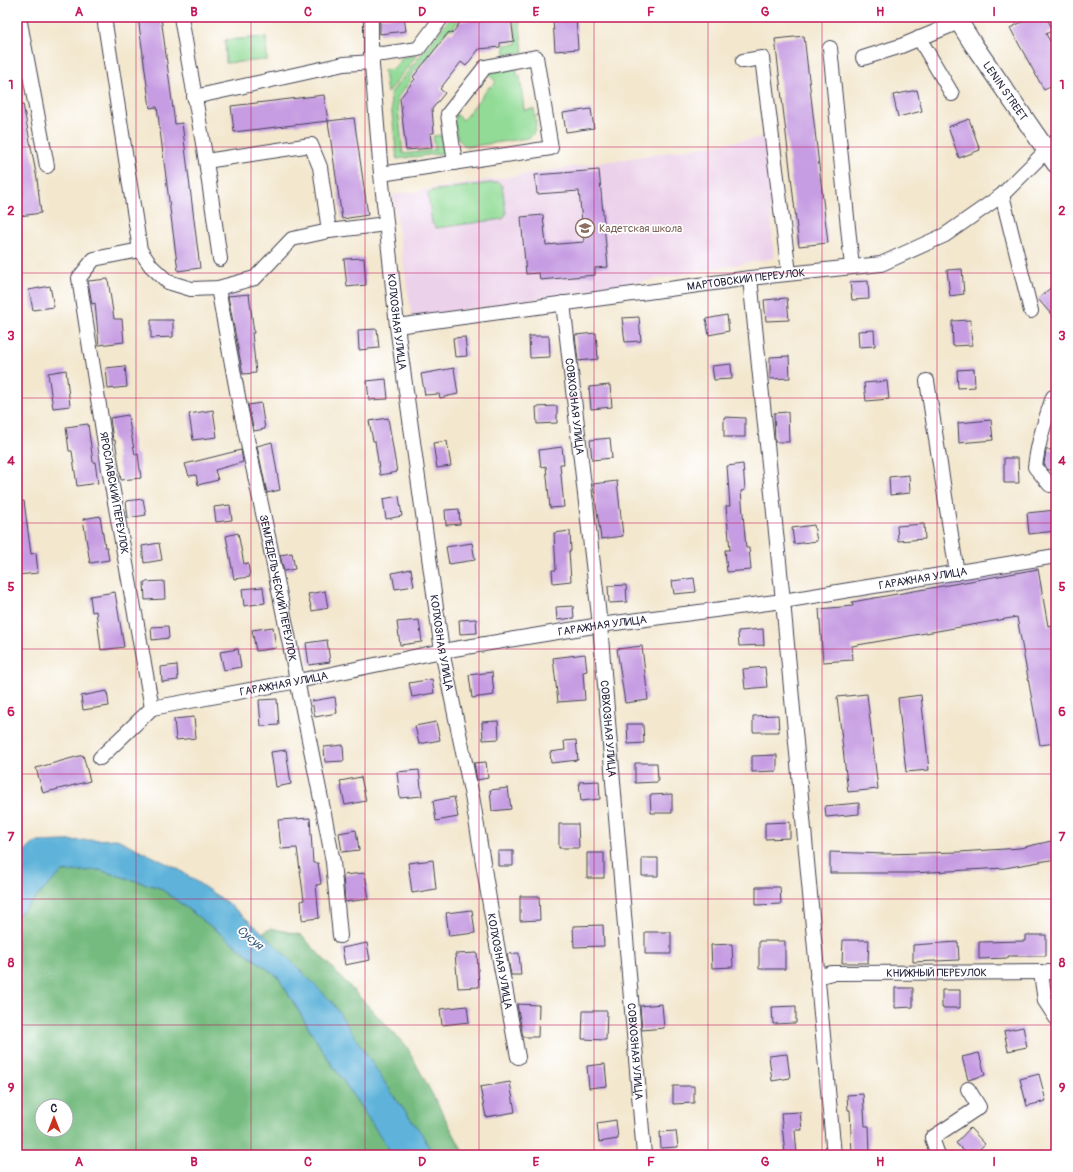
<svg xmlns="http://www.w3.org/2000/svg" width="1073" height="1172" viewBox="0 0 1073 1172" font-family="Pangolin,sans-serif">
<rect width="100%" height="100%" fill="#fff"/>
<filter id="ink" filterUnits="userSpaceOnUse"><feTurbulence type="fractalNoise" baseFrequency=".025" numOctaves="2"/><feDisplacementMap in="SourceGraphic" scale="8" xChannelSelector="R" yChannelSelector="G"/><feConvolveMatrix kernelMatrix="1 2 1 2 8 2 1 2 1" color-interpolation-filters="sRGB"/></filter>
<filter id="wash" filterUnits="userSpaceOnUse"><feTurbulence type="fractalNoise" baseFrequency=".012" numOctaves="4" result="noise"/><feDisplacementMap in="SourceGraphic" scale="16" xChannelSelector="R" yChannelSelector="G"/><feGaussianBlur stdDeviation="0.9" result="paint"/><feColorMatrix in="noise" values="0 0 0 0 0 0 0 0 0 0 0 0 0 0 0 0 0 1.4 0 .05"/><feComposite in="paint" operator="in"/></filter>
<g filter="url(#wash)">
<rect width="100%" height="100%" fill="#f3e7ce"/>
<path fill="#ecd1ea" d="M765,137L774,258L617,286L412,318L393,195Z"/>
<path fill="#91db96" stroke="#5a7e68" d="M451,17H476L461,18L451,30L449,28L428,54L430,56L427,59L425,58L409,78L411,80L397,98L403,154L435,150L433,136L441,135L444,153L397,159L390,94Z
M514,17H519L523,52L505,54L504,45L517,44Z
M266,37L267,60L226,63L225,40Z
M417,55L387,93L384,70L394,69L403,57Z
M517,68V76H520L524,110L534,109C535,120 540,132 528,138L467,147C456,142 452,125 456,114L463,120L490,86L491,87L496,82L487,73Z
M498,182L502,185L506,214L503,219L436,228L432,223L428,195L431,191Z"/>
<path fill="#74bb7f" stroke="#4b6e5d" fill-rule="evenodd" d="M99,870L160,888L278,977L321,1048L393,1155H17V916L62,872ZM42,1106H66V1130H42Z
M271,928L301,935L407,1047L465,1155H433L422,1134L393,1095L263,933Z"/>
<path fill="#5eb3da" stroke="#406a8a" d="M117,839L178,869L229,904L263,933L332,1002L393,1095L422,1134L433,1155H393L321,1048L278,977L160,888L99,870L62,872L17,916V857L36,842Z"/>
<g id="blocks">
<path fill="#c69ce2" d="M138,17H161L175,124L182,123L200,268L178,271L157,107L150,108Z
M380,17H404L406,31L380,34Z
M483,17H511L514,41L500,43V47L479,49L466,66L461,62L440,89L445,93L432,109L434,133H430L432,148L406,150L400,98L415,79L413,77L449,32L452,34L461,21L484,19Z
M576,17L578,49L555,51L553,19Z
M1032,17H1046L1053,30L1046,34L1056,52V84L1044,90L1010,28Z
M804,36L828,243L799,246L775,39Z
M917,90L922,111L898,117L893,95Z
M324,95L328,121L234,132L231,106Z
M17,104H23L37,179L41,213L20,216L17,189Z
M591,109L594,128L566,132L563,113Z
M354,118L368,215L342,219L328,121Z
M969,119L980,150L959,158L948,127Z
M599,170L608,267L595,268V275L540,280L539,273L526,274L521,217L543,215L546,245L584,242L579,191L537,194L535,175Z
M364,258L366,285L347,287L344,259Z
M962,269L964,294L950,296L947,270Z
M108,279L114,319H122L124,342L99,345L95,303L92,304L88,281Z
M868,281L869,299L852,300L850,282Z
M1056,283V320L1038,299Z
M50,286L54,307L33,310L29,290Z
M249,294L254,333H252L256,373L243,374L228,296Z
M787,298L789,320L766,321L764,300Z
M727,315L729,331L709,335L706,319Z
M639,317L641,341L625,342L622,318Z
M151,320H173V337L151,338Z
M970,320L972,345L953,346L952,321Z
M377,329L379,348L359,350L358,330Z
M874,330L875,346L859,347L858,331Z
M596,333L598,359L578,361L575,335Z
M529,336H549L550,357L530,358Z
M465,337L467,356L455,357L453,338Z
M789,356L790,378L770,379V357Z
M731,364L732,379L714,380L712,366Z
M125,366L127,387L108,389L106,368Z
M454,368L458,394L440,398L439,394L425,395L421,374Z
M974,369L975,387L958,388L957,370Z
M66,370L70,406L53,408L48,373Z
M386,379L388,399L369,400L367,381Z
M887,381L889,399L866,401L864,383Z
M610,385L612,407L591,409L589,387Z
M261,403L265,429L254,431L248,405Z
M557,406V423L537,424L536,407Z
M213,410L217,437L193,440L189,414Z
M788,412L789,442H775L774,413Z
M128,415L135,455L138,454L141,478L121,480L115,440H113L110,418Z
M724,417L745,418V437H724Z
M388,418L397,472L380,475L375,441H373L369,421Z
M991,420L993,440L959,443L958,423Z
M88,424L93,462H95L98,483L77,486L72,451H69L66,427Z
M610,438L612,458L592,460L590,440Z
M447,441L451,466L437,468L433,443Z
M272,442L280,490L267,493L257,446Z
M562,447L564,464H560L564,507L550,508L546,466L541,467L539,450Z
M1056,449V469L1048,470L1044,464L1046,450Z
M241,450L243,462L215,470L218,480L198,485L196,475L189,476L185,464Z
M1004,458H1018L1019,483H1004Z
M743,464L745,490L741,491L746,548H749L751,570L727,572L725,550H730L726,506H730L727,466Z
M909,475L910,493L890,495L889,477Z
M617,481L623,536L601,539L593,484Z
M399,496L402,516L386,519L383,499Z
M143,499L146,515L128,518L126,501Z
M24,501L31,554L36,553L38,573L17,575V502Z
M230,505L232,520L216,522L214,507Z
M459,509L460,524L446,525L445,510Z
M1056,510V531L1029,534L1027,513Z
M100,516L105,547H107L109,560L90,563L83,519Z
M924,524L925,539L898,541L897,526Z
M814,525L817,541L794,544L792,528Z
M570,531L571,551H569L571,581L553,583L552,570H556L554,533Z
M238,533L244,564L248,563L250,577L234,579L226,536Z
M159,543L162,560L144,563L142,546Z
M472,543L475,560L449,564L446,547Z
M292,553L295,569L284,571L280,555Z
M411,569L414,586L395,589L392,573Z
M1038,569L1048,626L1056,624V743L1040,745L1017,617L852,646L853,660L823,662L819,609L853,606L852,602Z
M694,578L696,592L674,594L672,581Z
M164,581L165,599L145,600L144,582Z
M626,585L627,602L609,603L608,586Z
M263,587L265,603L244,606L242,589Z
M325,591L328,608L312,611L308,594Z
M115,592L124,647L101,650L96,611L92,612L90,596Z
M573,606L574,618L557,620L556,607Z
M476,619L477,633L460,634L459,620Z
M419,620L422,642L400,645L397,622Z
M168,626L169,638L152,640L151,627Z
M273,627L276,648L256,651L252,630Z
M763,629L764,645L739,646L738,631Z
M327,640L330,662L309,665L306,643Z
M642,646L648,700L625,703L617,649Z
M238,649L241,667L224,670L220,652Z
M585,654L587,671L583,672L585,700L558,702L553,658Z
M177,665L178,680L162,682L161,667Z
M765,667L767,687L745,689L743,669Z
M492,672L494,695L472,698L469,675Z
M432,679L434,693L412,697L409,683Z
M107,691L109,706L83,710L81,696Z
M867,694L878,789L848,792L837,697Z
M921,695L929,770L906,772L898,698Z
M335,697L337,713L315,717L312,701Z
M277,699L279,725L261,726L259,700Z
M778,715L779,732H753V716Z
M194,717L196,738L176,740L174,719Z
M498,721L499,739L483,740L482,722Z
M436,722L440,740L419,744L415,726Z
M627,724H643L644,743L628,744Z
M576,740L578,760L551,763L550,752L565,750L564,741Z
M343,745L344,761L325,762L324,747Z
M286,750L291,784L276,787L271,752Z
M83,755L90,781L43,793L36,768Z
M777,755V771L752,772V756Z
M486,762L488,778L477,780L474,763Z
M635,763H657L658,782L635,783Z
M419,770L422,796L400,798L397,772Z
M361,777L366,801L345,805L340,781Z
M599,781L600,799L581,801L579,782Z
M508,788L511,809L492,811L490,790Z
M672,794V813H651L650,795Z
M454,797L458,817L436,821L433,801Z
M859,803V814L826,817L825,806Z
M310,818L313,863H318L321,884L316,885L319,918L302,920L301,901L304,900L297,848L281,849L278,820Z
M790,822V838L765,839V823Z
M559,824H578L579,848H559Z
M356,830L359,850L342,852L339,833Z
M1056,840V859L1005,868L912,873H830V852L885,854L959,852L1020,848Z
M498,851H513V866H498Z
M587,853H604V878H587Z
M642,858H658V876H642Z
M433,860L436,889L412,893L408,863Z
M365,873L369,899L345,902L343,875Z
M756,887H780L781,904L756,905Z
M520,896H539L540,920L520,921Z
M472,910L475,933L449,936L446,913Z
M603,925L604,946L574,947L573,926Z
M645,932H671V954H645Z
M1025,935H1046V956H1008V958L979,959V942L1025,941Z
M843,940H869L868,963H842Z
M759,941H785V969H759Z
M958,942L959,960L913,962V945Z
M367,943L370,960L345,965L342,948Z
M732,944L733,967L712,968L711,945Z
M477,953L479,987L458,988L455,954Z
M519,953L521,975H511L507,954Z
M895,988H913V1007L895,1008Z
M942,990H960V1008H942Z
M517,1004L539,1005L538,1037H523Z
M662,1004L664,1028L642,1030L640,1006Z
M467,1006L469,1022L442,1025L440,1009Z
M796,1006V1023L773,1024L772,1007Z
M583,1011H607L606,1040L582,1039Z
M1023,1027L1027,1047L1008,1051L1004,1031Z
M979,1053L985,1075L968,1080L962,1057Z
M787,1054L790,1078L772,1081L769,1056Z
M605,1064L607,1086L589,1088L587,1066Z
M1039,1074L1046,1101L1027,1106L1020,1079Z
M510,1082L515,1112L486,1117L480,1087Z
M673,1086H694V1103L673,1104Z
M863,1094L865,1126H869L870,1154H852L850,1110H848L847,1095Z
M800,1112L802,1130H795L797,1155H785L781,1113Z
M616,1120L618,1139L599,1142L597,1123Z
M970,1128L985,1144L973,1155H968L956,1143Z
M676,1131L678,1147L661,1148L660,1132Z"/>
</g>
</g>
<g filter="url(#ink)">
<use href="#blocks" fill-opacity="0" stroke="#414051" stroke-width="1"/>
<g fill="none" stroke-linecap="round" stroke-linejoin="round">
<defs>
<g id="minor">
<path d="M19,17L47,166"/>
<path d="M104,17L140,250"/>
<path d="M181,17L206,161L220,259"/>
<path id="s1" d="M371,17V53L381,174L397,326L442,651L472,796L494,929L518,1057"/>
<path d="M919,38L952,94"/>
<path d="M830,48L852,267"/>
<path d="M371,53L383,54L418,49L442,17"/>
<path d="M863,58L901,46L959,22"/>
<path d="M743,61L762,58L789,273"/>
<path d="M194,97L344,64L372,62"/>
<path d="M206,161L311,145L320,167L329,231"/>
<path d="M381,174L551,148L536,57L485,67L448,114L455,163"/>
<path d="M1002,195L1031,311"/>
<path d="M750,278L783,601L834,1155"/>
<path id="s2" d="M218,288L239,402L269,541L326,824L333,862L340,936"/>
<path id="s3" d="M563,303L600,625L644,1155"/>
<path id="s4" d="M397,326L750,278L881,264L945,235L1002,195L1056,141"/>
<path d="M927,381L957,573"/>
<path d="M1056,396L1053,397C1045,421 1038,442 1035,467L1050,485H1056"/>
<path id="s5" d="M152,708L298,681L442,651L600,625L783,601L1056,556"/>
<path d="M152,708L109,469L79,278L94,259L140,250L151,266L168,282L191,289L218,288L255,278L292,239L329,231L386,224"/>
<path d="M100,758L152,708"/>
<path d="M1041,973L1045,1001L1056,1018"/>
<path id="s6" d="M817,977L832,973L1056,972"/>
<path d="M938,1155L932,1138L979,1107L968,1089"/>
</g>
<g id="major">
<path id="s7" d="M956,17L973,44L1056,164"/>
</g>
</defs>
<use href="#minor" stroke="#414051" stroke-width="16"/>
<use href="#major" stroke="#414051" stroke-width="20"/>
<use href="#minor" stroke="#fff" stroke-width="14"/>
<use href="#major" stroke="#fff" stroke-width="18"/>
</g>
</g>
<path fill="none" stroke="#c2185b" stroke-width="1" stroke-opacity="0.55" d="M136,17V1155M251,17V1155M365,17V1155M479,17V1155M594,17V1155M708,17V1155M822,17V1155M937,17V1155M17,147H1056M17,273H1056M17,398H1056M17,523H1056M17,649H1056M17,774H1056M17,899H1056M17,1025H1056"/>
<defs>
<symbol id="school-ring" viewBox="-11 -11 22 22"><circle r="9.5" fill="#fff" stroke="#8d6e63" stroke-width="1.5"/><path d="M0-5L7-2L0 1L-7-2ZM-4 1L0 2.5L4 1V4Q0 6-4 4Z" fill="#8d6e63"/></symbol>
</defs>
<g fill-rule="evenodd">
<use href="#school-ring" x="574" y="217" width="22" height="22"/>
</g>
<g text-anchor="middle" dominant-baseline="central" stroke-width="3.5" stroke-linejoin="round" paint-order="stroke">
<g font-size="11" fill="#22223b" stroke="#fff">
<text stroke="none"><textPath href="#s7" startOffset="89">LENIN STREET</textPath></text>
<text stroke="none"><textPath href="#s4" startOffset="352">МАРТОВСКИЙ ПЕРЕУЛОК</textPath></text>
<text stroke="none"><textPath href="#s1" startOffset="306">КОЛХОЗНАЯ УЛИЦА</textPath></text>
<text stroke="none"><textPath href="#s3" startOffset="104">СОВХОЗНАЯ УЛИЦА</textPath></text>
<text transform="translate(114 493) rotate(80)">ЯРОСЛАВСКИЙ ПЕРЕУЛОК</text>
<text stroke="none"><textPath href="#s5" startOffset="782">ГАРАЖНАЯ УЛИЦА</textPath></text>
<text stroke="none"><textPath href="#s2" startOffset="306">ЗЕМЛЕДЕЛЬЧЕСКИЙ ПЕРЕУЛОК</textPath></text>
<text stroke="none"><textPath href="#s5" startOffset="458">ГАРАЖНАЯ УЛИЦА</textPath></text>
<text stroke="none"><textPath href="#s1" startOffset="630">КОЛХОЗНАЯ УЛИЦА</textPath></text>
<text stroke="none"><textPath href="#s5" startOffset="134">ГАРАЖНАЯ УЛИЦА</textPath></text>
<text stroke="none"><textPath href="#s3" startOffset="428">СОВХОЗНАЯ УЛИЦА</textPath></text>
<text stroke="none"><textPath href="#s1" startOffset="954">КОЛХОЗНАЯ УЛИЦА</textPath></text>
<text stroke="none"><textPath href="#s6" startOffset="120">КНИЖНЫЙ ПЕРЕУЛОК</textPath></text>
<text stroke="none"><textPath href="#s3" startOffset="752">СОВХОЗНАЯ УЛИЦА</textPath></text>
</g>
<g font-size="11" fill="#785e54" stroke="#fff" text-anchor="start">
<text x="599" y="228">Кадетская школа</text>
</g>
<g font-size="12" font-style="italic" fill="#3a5c7b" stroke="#fff">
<text transform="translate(250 938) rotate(41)">Сусуя</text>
</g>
</g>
<rect width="1073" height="1172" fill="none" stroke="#fff" stroke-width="44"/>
<g transform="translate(54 1118)"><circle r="19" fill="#ffffff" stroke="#a7a7b1"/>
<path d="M0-3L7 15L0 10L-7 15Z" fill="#c8321e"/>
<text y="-6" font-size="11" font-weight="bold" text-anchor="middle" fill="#22223b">С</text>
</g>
<rect x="22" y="22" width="1029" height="1128" fill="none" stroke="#c2185b" stroke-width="1.5"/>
<g font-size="13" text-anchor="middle" font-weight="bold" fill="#c2185b">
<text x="79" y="16">A</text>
<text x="194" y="16">B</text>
<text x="308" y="16">C</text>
<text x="422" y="16">D</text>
<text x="536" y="16">E</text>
<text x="651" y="16">F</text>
<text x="765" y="16">G</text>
<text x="880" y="16">H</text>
<text x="994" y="16">I</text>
<text x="11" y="89">1</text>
<text x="1062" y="89">1</text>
<text x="11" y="215">2</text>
<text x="1062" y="215">2</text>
<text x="11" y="340">3</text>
<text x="1062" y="340">3</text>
<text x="11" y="465">4</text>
<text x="1062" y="465">4</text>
<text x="11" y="591">5</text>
<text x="1062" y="591">5</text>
<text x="11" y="716">6</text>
<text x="1062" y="716">6</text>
<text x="11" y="841">7</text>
<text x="1062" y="841">7</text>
<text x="11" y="967">8</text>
<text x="1062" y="967">8</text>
<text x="11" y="1092">9</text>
<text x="1062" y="1092">9</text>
<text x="79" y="1166">A</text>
<text x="194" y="1166">B</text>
<text x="308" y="1166">C</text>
<text x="422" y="1166">D</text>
<text x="536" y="1166">E</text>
<text x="651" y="1166">F</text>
<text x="765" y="1166">G</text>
<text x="880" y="1166">H</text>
<text x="994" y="1166">I</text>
</g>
</svg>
